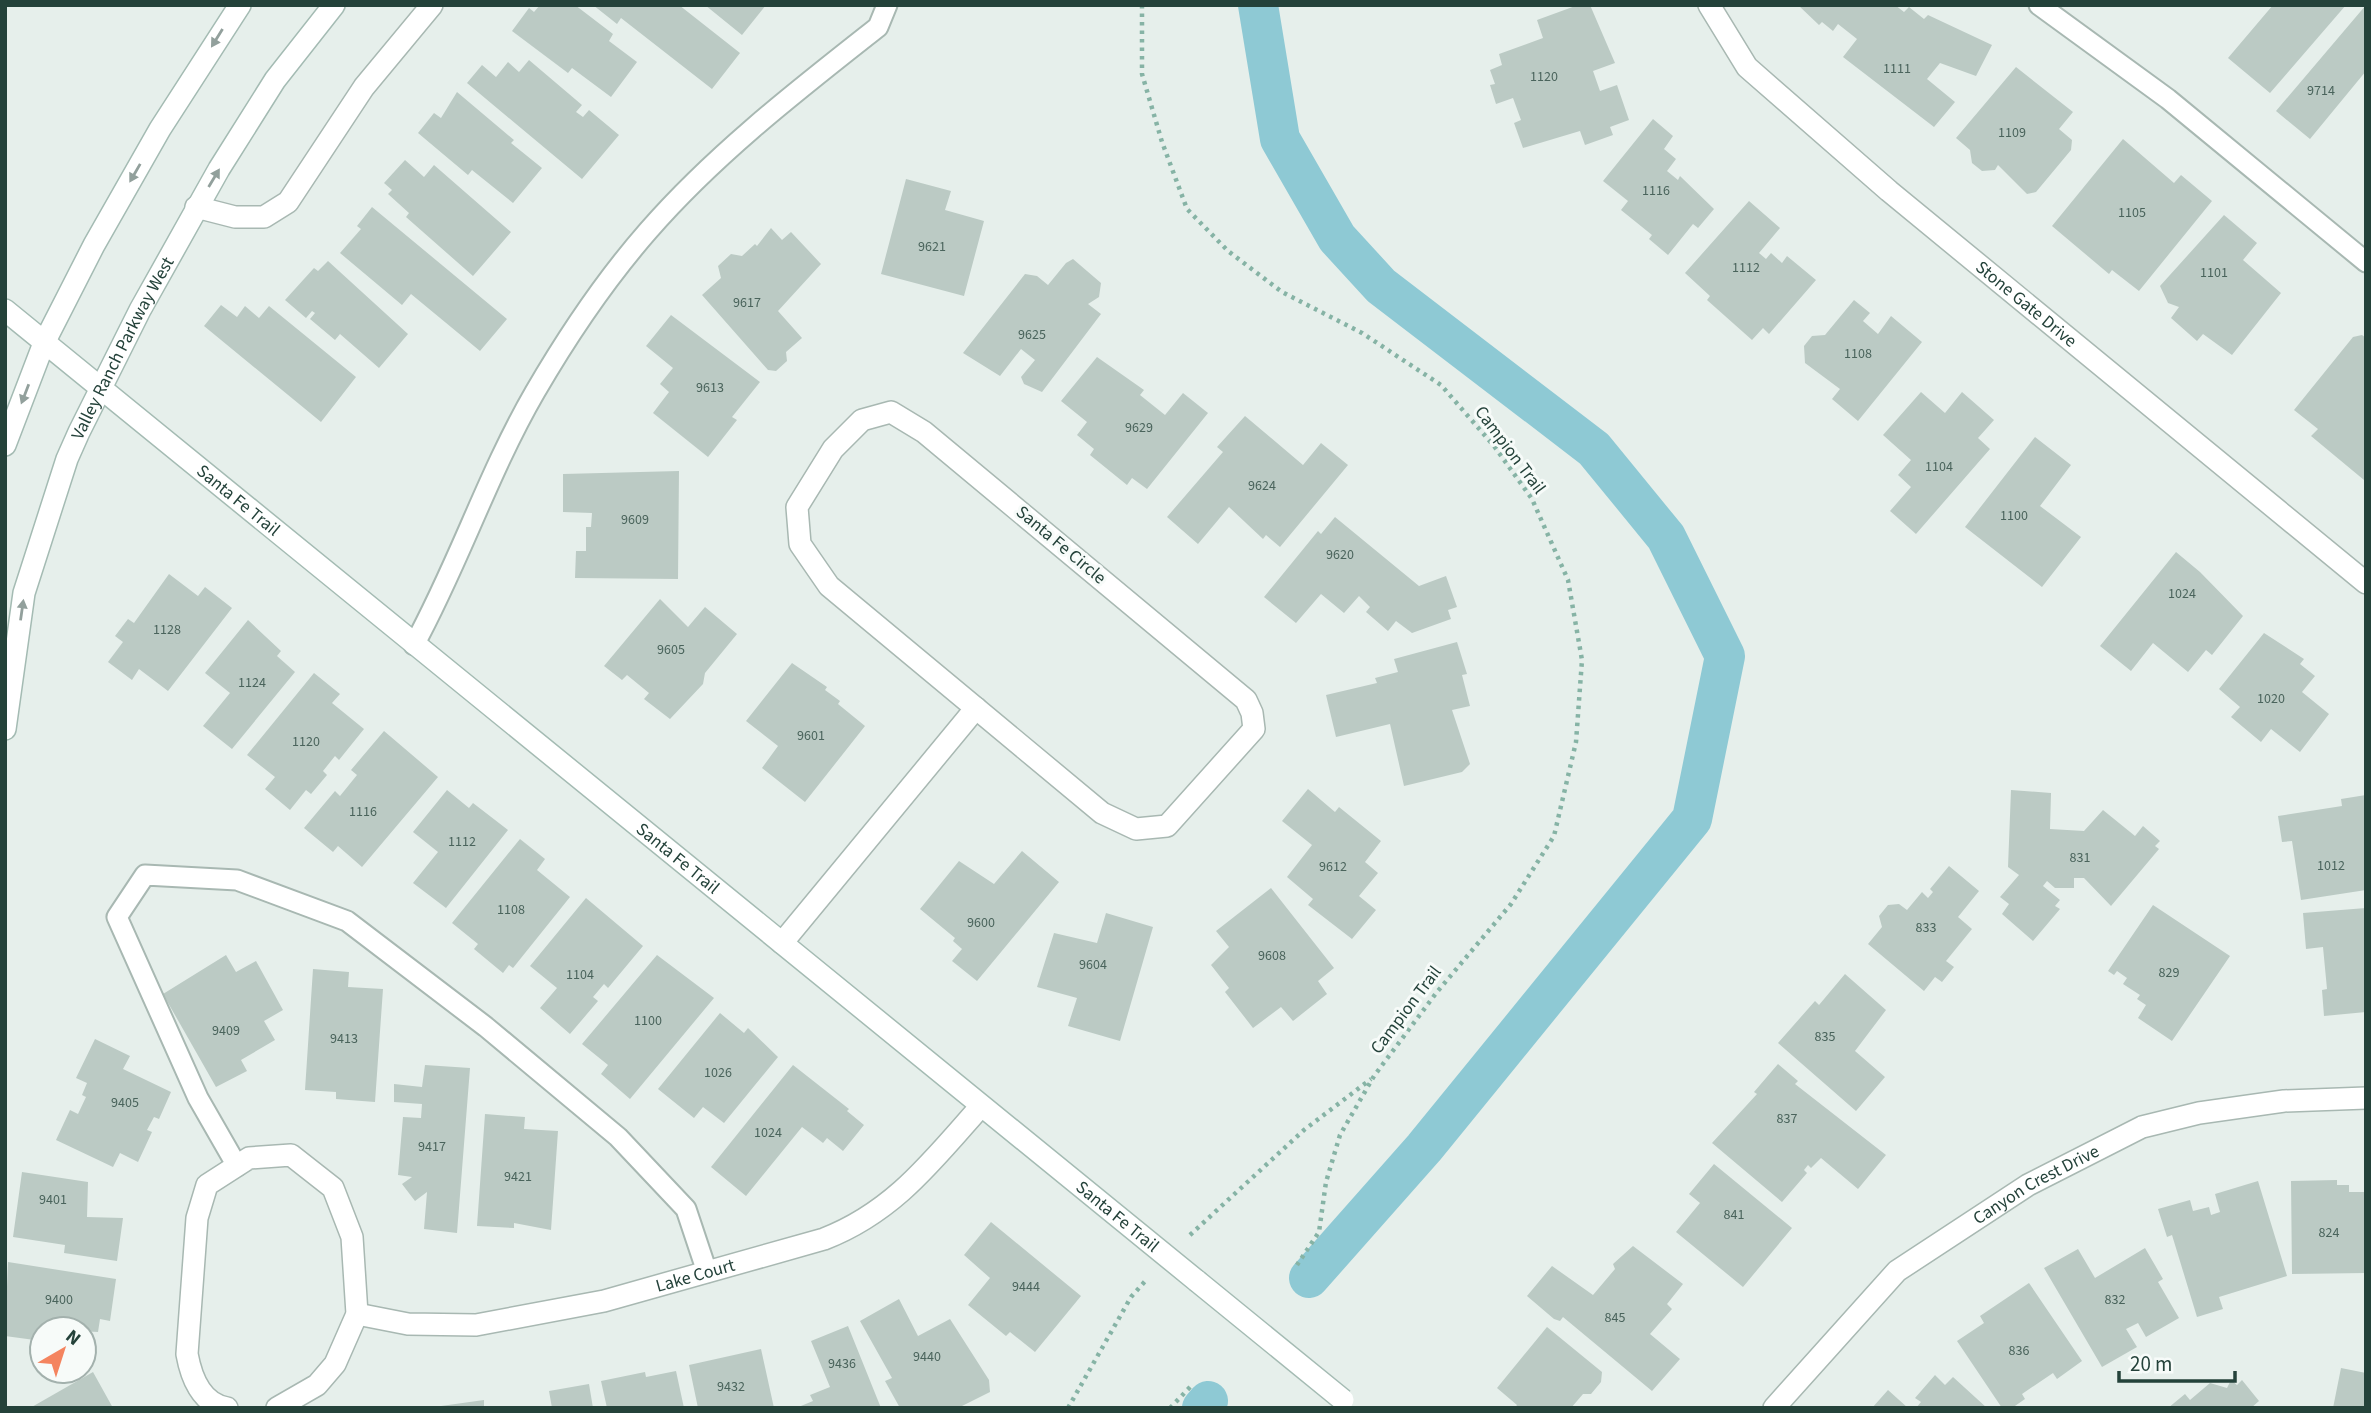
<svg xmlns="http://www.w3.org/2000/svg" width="2371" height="1413" viewBox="0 0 2371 1413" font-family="'Source Sans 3',sans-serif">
<rect width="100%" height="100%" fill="#e6efeb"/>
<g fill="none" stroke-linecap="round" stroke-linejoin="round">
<path stroke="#8ec9d4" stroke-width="40" d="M1258,5L1280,139L1337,238L1381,286L1594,449L1666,537L1725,656L1692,819L1424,1148L1309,1278
M1202,1408L1208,1401"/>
</g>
<path fill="#bbcac4" d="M540,5H575L613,34L609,41L637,62L611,97L572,68L568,73L512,31L529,8L534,12Z
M593,5H679L740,53L712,89L621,18L617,24Z
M705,5H766L742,35Z
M1578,5H1590L1615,63L1593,71L1600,91L1617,85L1629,120L1610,127L1613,135L1585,145L1580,131L1523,148L1514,123L1521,120L1513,98L1496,104L1490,85L1495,84L1490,70L1502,65L1499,54L1543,38L1537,20Z
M1798,5H1895L1904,12L1909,7L1924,19L1928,15L1992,45L1976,76L1940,63L1927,79L1955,102L1934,127L1843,57L1857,39L1838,24L1833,31L1822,22L1819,25Z
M2273,5H2346L2270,93L2228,58Z
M2366,5V71L2310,139L2276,111Z
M529,60L582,105L576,112L583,117L589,110L619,135L582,179L467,83L482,65L496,77L508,62L519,72Z
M2016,67L2073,112L2059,129L2072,140L2071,150L2036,192L2027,194L1998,165L1995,170L1982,171L1972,163L1970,150L1956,138Z
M457,92L514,140L511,143L542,168L513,203L472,170L468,175L418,133L434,113L441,118Z
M1653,119L1673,136L1664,149L1676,159L1667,171L1678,180L1680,176L1714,209L1698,228L1693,224L1668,255L1649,239L1652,235L1621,210L1628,201L1603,181Z
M2123,139L2174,183L2181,175L2212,201L2139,291L2112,270L2109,274L2052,226Z
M405,160L424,177L434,165L511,232L473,276L406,217L409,213L388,194L392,190L384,183Z
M906,179L951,191L945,210L984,221L964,296L881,274Z
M1749,201L1780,228L1759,253L1766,259L1771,253L1782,263L1787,256L1816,280L1769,334L1763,328L1752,340L1707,300L1710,296L1685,273Z
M372,207L507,319L480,351L411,294L402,305L340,253L361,229L357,226Z
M2224,215L2257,243L2243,260L2281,293L2232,355L2203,334L2197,341L2171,318L2179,307L2168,303L2160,286Z
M771,228L782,240L791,232L821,264L778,311L802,338L786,352L787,361L776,371L768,370L702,295L721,278L718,266L731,254L742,256L755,244L757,246Z
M1073,259L1101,283L1099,297L1088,304L1101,314L1042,392L1024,384L1021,377L1035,360L1021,349L1000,376L963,353L1025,274L1037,276L1048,285L1066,263Z
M328,261L408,334L379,368L340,334L335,340L310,319L315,313L312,311L306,318L285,300L314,268L318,271Z
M1854,300L1870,313L1863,321L1878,334L1891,316L1922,342L1858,421L1832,399L1840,389L1805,363L1804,346L1812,336L1825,335Z
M221,305L237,317L245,306L259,318L269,306L356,377L321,422L204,326Z
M671,315L760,382L732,417L737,420L708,457L653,413L669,392L660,384L673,368L646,346Z
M2362,335L2366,338L2364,480L2311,436L2318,429L2294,410L2353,337Z
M1097,357L1144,390L1140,395L1165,415L1183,393L1208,413L1147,489L1132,478L1127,485L1090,455L1094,449L1077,435L1087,422L1061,401Z
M1921,392L1945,413L1962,392L1994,420L1978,438L1990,449L1916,534L1890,511L1911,487L1898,475L1911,460L1883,435Z
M1245,416L1303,465L1321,443L1348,465L1280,547L1266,535L1263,539L1229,507L1198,544L1167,517L1223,452L1217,447Z
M2035,437L2071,465L2040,506L2081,537L2042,587L1965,527Z
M679,471L678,579L575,578L576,551H586V527H591L592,513L563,512V474Z
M1335,517L1419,586L1446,576L1457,607L1448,610L1451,619L1412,633L1396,621L1388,631L1366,612L1370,607L1359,596L1344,613L1321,594L1296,623L1264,597L1318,531L1321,534Z
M2176,552L2200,572L2243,616L2212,655L2206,650L2188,672L2153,643L2131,671L2100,646Z
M169,574L198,596L205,587L232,608L168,691L139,669L132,680L108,662L123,642L115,636L128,619L134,623Z
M660,599L688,627L705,607L737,634L705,673L703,684L670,719L644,699L649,693L627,675L622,680L604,666Z
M248,620L281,651L277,656L295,672L232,749L203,726L230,693L205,673Z
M2264,633L2304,659L2300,664L2315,676L2302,692L2329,714L2300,752L2271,729L2261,742L2231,717L2240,707L2219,689Z
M1457,642L1467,674L1462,675L1470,706L1452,710L1470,764L1462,772L1404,786L1390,724L1336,737L1326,695L1377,683L1375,678L1398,672L1394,659Z
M792,663L827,687L825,690L840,701L838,704L865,726L805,802L762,768L778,746L746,721Z
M314,673L340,694L332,703L364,729L339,760L335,756L323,771L327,775L311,794L306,790L290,810L265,789L275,777L247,755Z
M384,731L438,777L362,867L338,846L333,852L304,828L335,791L340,796L357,775L351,770Z
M1308,789L1335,812L1339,807L1381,841L1365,862L1378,873L1359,896L1376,910L1352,939L1308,905L1313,899L1287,877L1312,845L1282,821Z
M447,790L469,808L473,803L508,830L446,908L413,883L438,852L413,832Z
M2011,790L2051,793L2050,829L2084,831L2103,810L2135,836L2143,826L2160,841L2155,846L2159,849L2111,906L2084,878H2074V888H2055L2047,881L2043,886L2060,900L2055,906L2060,909L2033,941L2002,914L2009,904L2000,897L2019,875L2008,867Z
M2366,795V890L2301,900L2292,841L2282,842L2278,816L2342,806L2341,799Z
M520,839L545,859L537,870L570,897L513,968L509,965L503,973L474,949L478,944L452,923Z
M1022,851L1059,882L977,981L952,961L962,949L953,941L955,938L920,909L959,861L994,884Z
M1949,866L1979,891L1958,917L1972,929L1946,961L1954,967L1942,982L1935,977L1924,991L1868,944L1882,927L1879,916L1888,905L1899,904L1907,910L1922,892L1928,898L1933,892L1930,889Z
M1271,888L1334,968L1318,981L1327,994L1293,1021L1281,1007L1253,1028L1225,992L1229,988L1211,965L1229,947L1216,931Z
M586,898L643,946L608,988L604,984L593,997L598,1001L570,1034L540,1008L557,988L530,966Z
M2153,905L2230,956L2172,1041L2138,1018L2146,1005L2137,999L2140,995L2123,984L2127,978L2117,971L2114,975L2108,971Z
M2366,908V1012L2324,1016L2322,990L2327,989L2323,947L2306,949L2303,913Z
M1106,913L1153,927L1120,1041L1068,1026L1077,998L1037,987L1054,933L1097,943Z
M226,955L236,972L256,961L283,1010L264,1021L275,1040L241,1060L247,1071L216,1087L163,994Z
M657,955L714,998L630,1099L601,1074L608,1065L582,1044Z
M313,969L349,972L348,987L383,989L375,1102L336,1099V1092L305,1090Z
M1845,974L1886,1010L1855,1051L1885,1077L1856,1111L1778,1043L1815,1001L1819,1005Z
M720,1013L744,1033L748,1028L778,1057L724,1123L703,1107L694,1118L658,1089Z
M95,1039L130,1056L123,1069L171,1092L159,1119L154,1117L147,1130L152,1132L138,1162L120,1153L113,1167L56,1140L70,1110L78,1114L86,1097L82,1095L87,1083L76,1078Z
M1778,1064L1798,1081L1795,1084L1886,1155L1858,1189L1821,1158L1811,1168L1808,1165L1804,1170L1807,1173L1782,1202L1712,1143L1757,1094L1754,1092Z
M425,1065L470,1068L457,1233L424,1229L427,1192L415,1201L402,1184L412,1177L398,1175L403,1117L421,1118L422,1104L394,1102V1084L422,1087Z
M793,1065L849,1109L847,1111L864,1125L843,1151L827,1138L823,1143L802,1127L746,1196L711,1167Z
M485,1114L525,1117L524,1129L558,1131L551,1230L514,1223V1228L477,1226Z
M1714,1164L1792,1228L1743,1287L1676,1232L1700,1203L1689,1194Z
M22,1172L88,1182L87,1217L123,1218L117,1261L64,1253L65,1245L13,1237Z
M2337,1180V1185H2349V1192H2366V1273L2292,1274L2291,1181Z
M2258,1181L2287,1276L2219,1297L2223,1309L2197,1317L2172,1235L2167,1237L2158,1209L2190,1200L2193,1211L2209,1207L2211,1215L2220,1212L2215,1194Z
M991,1222L1081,1296L1035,1352L1010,1332L1006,1336L968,1305L990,1278L964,1255Z
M1633,1246L1683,1284L1667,1304L1672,1309L1650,1334L1680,1359L1652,1391L1563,1317L1560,1321L1554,1319L1527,1296L1552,1266L1593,1295L1615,1269L1613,1264Z
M2145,1248L2163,1279L2158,1282L2179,1318L2146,1337L2138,1323L2126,1329L2137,1347L2102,1367L2044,1268L2078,1249L2095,1278Z
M8,1262L116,1279L110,1321L100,1319L98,1332L42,1329V1341L5,1336Z
M2029,1283L2082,1361L2057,1379L2053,1373L2022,1394L2025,1399L2012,1408H2002L1957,1341L1984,1323L1980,1316Z
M899,1299L918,1336L950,1319L989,1380L990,1392L958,1408H900L885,1381L892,1378L860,1321Z
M848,1326L881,1408H796L813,1401L810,1395L830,1387L811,1341Z
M1547,1327L1602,1372L1601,1382L1591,1394H1583L1571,1408H1515L1517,1405L1497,1388Z
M761,1349L774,1408H698L689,1365Z
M2341,1368L2366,1373V1408H2333Z
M676,1371L684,1408H607L601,1381L645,1372L646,1377Z
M93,1372L113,1408H30Z
M1935,1375L1945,1385L1953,1377L1987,1408H1916L1921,1402L1915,1398Z
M2231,1380L2237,1385L2242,1380L2259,1401L2251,1408H2168L2185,1394L2190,1400L2210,1383L2227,1388Z
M589,1384L593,1408H552L549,1391Z
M1888,1390L1908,1408H1872Z
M484,1400V1408H441V1406Z"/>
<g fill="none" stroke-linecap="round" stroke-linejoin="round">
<defs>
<path id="lane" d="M2039,5L2168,99L2366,262
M414,645C459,563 488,473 535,392C567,337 606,279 648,231C715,154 798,90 878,27L887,5
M237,1166L198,1098L117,917L145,875L237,880L347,921L486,1027L618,1137L686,1209L707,1272"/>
<g id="street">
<path id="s1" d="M1709,5L1747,67L1889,191L2366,583"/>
<path d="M196,207L235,217H264L288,202L364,87L432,5"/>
<path d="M891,412L924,432L1246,700L1252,713L1254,729L1167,826L1136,829L1102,813L829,586L800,544L797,507L833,449L862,420Z"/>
<path d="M782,943L976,708"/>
<path id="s2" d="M357,1314L408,1324L476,1325L604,1301L824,1239C894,1212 933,1160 981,1106"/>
<path d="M227,1408C201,1404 191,1376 187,1354L197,1218L207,1185L249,1158L291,1155L333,1188L352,1237L357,1314L335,1364L317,1385L277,1408"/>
<path id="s3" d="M1774,1408L1897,1271L2028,1185L2142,1127L2199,1113L2284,1101L2366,1098"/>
</g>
<g id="secondary">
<path id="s4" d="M5,310L1197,1281"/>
<path d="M5,445L44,343L94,245L160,129L240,5"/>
<path id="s5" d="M5,729L24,593L67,459L79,432L140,310L219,169L275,80L334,5"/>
</g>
</defs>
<use href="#lane" stroke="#a8b8b2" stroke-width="23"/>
<use href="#street" stroke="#a8b8b2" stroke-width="24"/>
<use href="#secondary" stroke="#a4bbb3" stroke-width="24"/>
<path stroke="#86b3a5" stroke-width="4.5" stroke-dasharray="3.5 5" stroke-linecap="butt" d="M1142,5V74L1162,142L1187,209L1228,251L1282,292L1362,333L1441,385L1494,446L1532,499L1568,580L1582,660L1576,742L1554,836L1511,904L1437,992L1374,1076L1340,1135L1326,1182L1319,1232L1297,1265
M1190,1235L1304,1130L1371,1079
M1068,1408L1131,1297L1147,1279
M1170,1408L1192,1385"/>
<use href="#lane" stroke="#fff" stroke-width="19"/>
<use href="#street" stroke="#fff" stroke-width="21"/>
<use href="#secondary" stroke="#fff" stroke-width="21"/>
<defs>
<path id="secondary-bridge" d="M1197,1281L1343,1400"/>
</defs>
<use href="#secondary-bridge" stroke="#a4bbb3" stroke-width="24" stroke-linecap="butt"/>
<use href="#secondary-bridge" stroke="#fff" stroke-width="21"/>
</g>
<defs><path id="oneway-solid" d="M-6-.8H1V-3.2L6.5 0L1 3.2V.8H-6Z" transform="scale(1.75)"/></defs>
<g fill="#92a09c">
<use href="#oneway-solid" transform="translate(217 38) rotate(122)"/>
<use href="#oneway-solid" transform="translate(135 173) rotate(120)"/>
<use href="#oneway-solid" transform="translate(214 178) rotate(-59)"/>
<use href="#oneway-solid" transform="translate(25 394) rotate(111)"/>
<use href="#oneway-solid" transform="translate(22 610) rotate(-82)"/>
</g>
<g text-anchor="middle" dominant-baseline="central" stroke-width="6" stroke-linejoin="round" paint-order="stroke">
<g font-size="14" fill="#4a645c">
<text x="1897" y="69">1111</text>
<text x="1544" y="77">1120</text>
<text x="2321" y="91">9714</text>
<text x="2012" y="133">1109</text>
<text x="1656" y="191">1116</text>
<text x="2132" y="213">1105</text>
<text x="932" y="247">9621</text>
<text x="1746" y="268">1112</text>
<text x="2214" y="273">1101</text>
<text x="747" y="303">9617</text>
<text x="1032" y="335">9625</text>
<text x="1858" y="354">1108</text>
<text x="710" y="388">9613</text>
<text x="1139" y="428">9629</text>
<text x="1939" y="467">1104</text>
<text x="1262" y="486">9624</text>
<text x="2014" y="516">1100</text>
<text x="635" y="520">9609</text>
<text x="1340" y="555">9620</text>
<text x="2182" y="594">1024</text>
<text x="167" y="630">1128</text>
<text x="671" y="650">9605</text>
<text x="252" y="683">1124</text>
<text x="2271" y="699">1020</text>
<text x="811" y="736">9601</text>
<text x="306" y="742">1120</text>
<text x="363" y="812">1116</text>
<text x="462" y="842">1112</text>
<text x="2080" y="858">831</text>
<text x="2331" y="866">1012</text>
<text x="1333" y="867">9612</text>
<text x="511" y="910">1108</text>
<text x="981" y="923">9600</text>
<text x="1926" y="928">833</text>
<text x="1272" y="956">9608</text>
<text x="1093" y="965">9604</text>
<text x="2169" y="973">829</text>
<text x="580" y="975">1104</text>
<text x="648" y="1021">1100</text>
<text x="226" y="1031">9409</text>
<text x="1825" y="1037">835</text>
<text x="344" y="1039">9413</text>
<text x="718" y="1073">1026</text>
<text x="125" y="1103">9405</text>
<text x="1787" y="1119">837</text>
<text x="768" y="1133">1024</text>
<text x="432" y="1147">9417</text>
<text x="518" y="1177">9421</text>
<text x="53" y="1200">9401</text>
<text x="1734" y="1215">841</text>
<text x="2329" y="1233">824</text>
<text x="1026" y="1287">9444</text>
<text x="59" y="1300">9400</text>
<text x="2115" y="1300">832</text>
<text x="1615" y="1318">845</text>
<text x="2019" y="1351">836</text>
<text x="927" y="1357">9440</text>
<text x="842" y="1364">9436</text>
<text x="731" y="1387">9432</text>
</g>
<g font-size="18" fill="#24423a" stroke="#f7fbf9">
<text stroke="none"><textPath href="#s1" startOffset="439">Stone Gate Drive</textPath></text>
<text stroke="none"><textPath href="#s5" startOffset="402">Valley Ranch Parkway West</textPath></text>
<text transform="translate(1510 450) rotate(53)">Campion Trail</text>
<text stroke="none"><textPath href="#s4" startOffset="301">Santa Fe Trail</textPath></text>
<text transform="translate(1061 545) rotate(40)">Santa Fe Circle</text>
<text stroke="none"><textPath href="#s4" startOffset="868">Santa Fe Trail</textPath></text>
<text transform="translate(1406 1010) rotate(-53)">Campion Trail</text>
<text stroke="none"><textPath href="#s3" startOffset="348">Canyon Crest Drive</textPath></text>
<text stroke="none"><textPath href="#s4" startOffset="1435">Santa Fe Trail</textPath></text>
<text stroke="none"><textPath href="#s2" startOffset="345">Lake Court</textPath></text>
</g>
</g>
<rect width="2371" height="1413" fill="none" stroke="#24423a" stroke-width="14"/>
<g transform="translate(63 1350) rotate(39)"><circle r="33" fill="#f7fbf9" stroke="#a3b1ad" stroke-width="2"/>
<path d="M0-5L12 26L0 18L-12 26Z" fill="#f4845f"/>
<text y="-10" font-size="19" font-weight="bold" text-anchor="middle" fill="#24423a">N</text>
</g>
<path d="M2119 1371v10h116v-10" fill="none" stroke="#24423a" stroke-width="3.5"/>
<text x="2130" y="1371" font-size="21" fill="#24423a" stroke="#f7fbf9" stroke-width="5" paint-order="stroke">20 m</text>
</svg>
